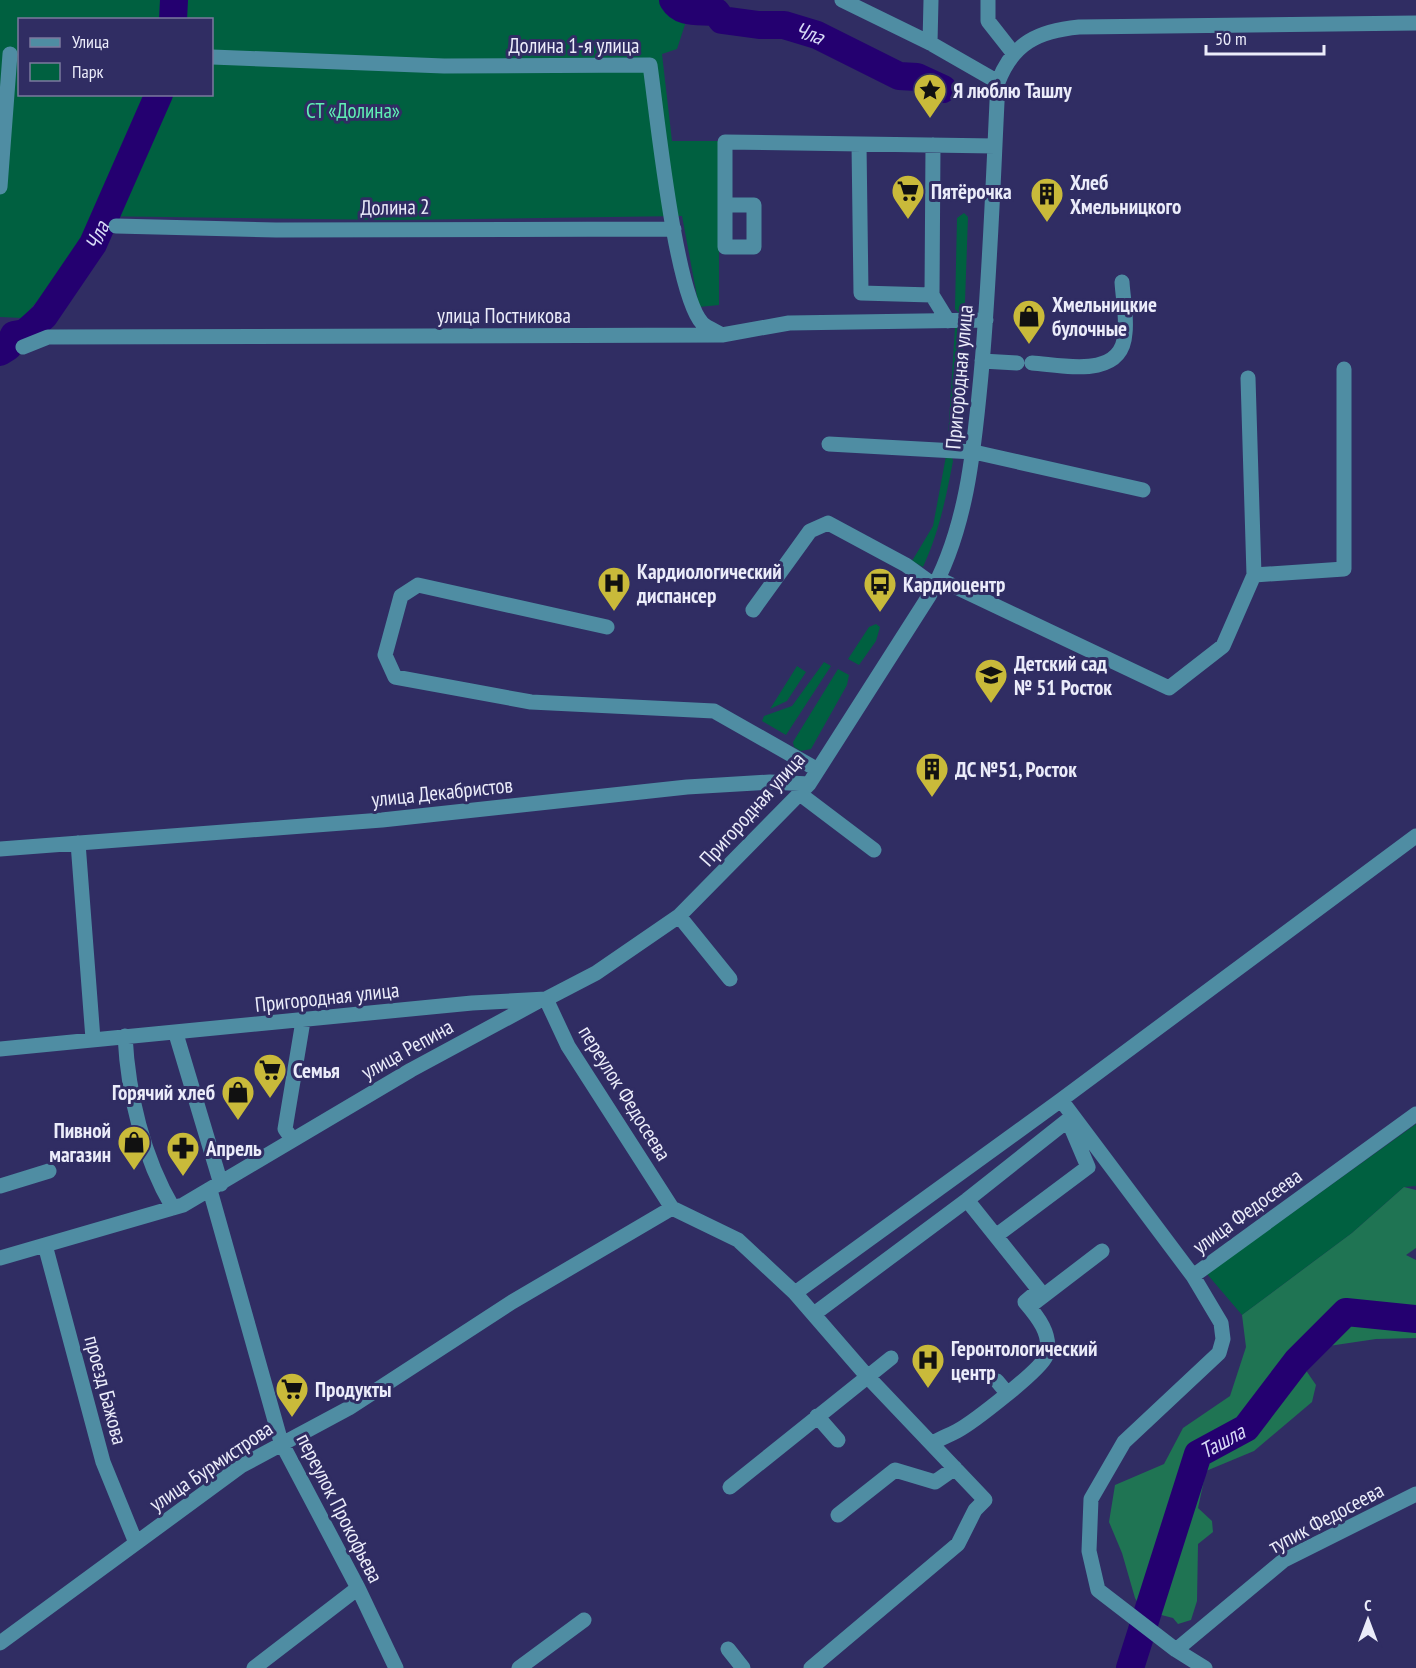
<svg xmlns="http://www.w3.org/2000/svg" width="1416" height="1668" viewBox="0 0 1416 1668" font-family="'PT Sans Narrow',sans-serif">
<rect width="100%" height="100%" fill="#302d63"/>
<path fill="#006040" fill-rule="evenodd" d="M0,0H693L677,49L662,54L672,141H719V305L699,307L682,216L394,220L92,216L63,273L22,318L0,317ZM20,20H212V94H20Z
M964,213L968,217L965,302L963,312L959,313L955,309L957,218Z
M955,327L961,329L964,336L956,436L952,441L948,437Z
M946,456L952,457L953,461C946,498 939,532 923,567L912,561L933,526Z
M876,624L880,627L876,641L859,665L848,659L869,627Z
M824,662L831,666L786,735L762,721L764,716L792,706Z
M797,666L806,672L787,701L770,709Z
M838,669L849,675L847,685L811,749L801,751L794,747L793,742Z
M1416,1124V1186L1404,1187L1352,1233L1242,1315L1207,1274Z"/>
<path fill="#1f7453" d="M1404,1187L1416,1190V1248L1406,1255L1416,1260V1338L1376,1339L1322,1347L1303,1366L1316,1385L1312,1402L1254,1451L1206,1471L1198,1508L1212,1521L1213,1532L1198,1544L1197,1601L1191,1620L1178,1624L1173,1618L1142,1610L1135,1598L1122,1553L1109,1522L1115,1485L1164,1464L1183,1428L1230,1396L1246,1347L1242,1315L1352,1233Z"/>
<g fill="none" stroke-linecap="round" stroke-linejoin="round">
<g stroke="#240070" stroke-width="28">
<path id="s1" d="M673,0C682,15 699,10 716,12L722,20L759,25H784L817,35L899,76L917,77L943,89"/>
<path d="M173,20L174,0"/>
<path id="s2" d="M0,352L8,347L14,335L25,333L44,316L93,244L159,94"/>
<path id="s3" d="M1130,1668L1198,1454L1246,1428L1297,1361L1346,1312L1416,1319"/>
</g>
<path stroke="#4f8da3" stroke-width="15" d="M842,0L930,43L998,82
M988,0V21L1014,54
M930,43L931,0
M212,57L444,66L650,65C657,114 675,293 702,323C707,328 716,331 722,335
M859,144L861,293L932,295L948,321
M0,187L10,54
M725,205H754V247H725V142L995,146
M116,226L276,230L674,229
M932,295L933,145
M23,347L48,337L722,335L789,323L986,320
M982,361L1017,363
M1032,363C1063,365 1122,380 1125,333C1127,317 1123,299 1122,282
M829,444L974,452L1143,490
M1254,575L1344,569V369
M939,579L1169,688L1223,646L1254,575L1248,378
M753,610L810,531L828,523L906,565L935,586
M607,627L418,585L401,596L385,655L395,677L531,702L714,711L818,770
M800,794L874,850
M78,843L93,1039
M0,849L382,820L687,787L770,782L809,784
M679,916L730,979
M546,999L568,1046L672,1208
M176,1034L221,1184
M125,1036C128,1094 143,1157 173,1208
M0,1049L472,1003L546,999L596,973L679,916L809,784L929,596C967,530 974,449 981,375C990,278 993,180 998,82C1013,43 1038,31 1079,27L1416,23
M1061,1100L1193,1276L1221,1323L1223,1339L1219,1353L1124,1442L1091,1499L1089,1551L1098,1590L1176,1650L1205,1668
M292,1139L285,1129L303,1021
M0,1186L49,1171
M210,1190L281,1442L358,1588L396,1668
M672,1208L738,1240L795,1293L867,1376L985,1500L975,1510L958,1544L811,1668
M45,1245L103,1462L136,1543
M0,1258L183,1205L411,1070L537,1002
M1193,1276L1416,1114
M795,1293L1061,1100L1416,836
M1034,1303L1102,1251
M814,1314L967,1200L1068,1120L1088,1167L997,1235
M997,1381L1007,1393
M817,1416L838,1440
M932,1444C940,1438 948,1436 957,1431C972,1423 1041,1370 1046,1356C1053,1335 1037,1316 1025,1302L1039,1290L967,1200
M730,1487L891,1358
M838,1515L895,1470L935,1482L955,1468
M0,1643L241,1466L349,1408L512,1302L672,1208
M728,1649L743,1668
M1176,1650L1284,1560L1416,1494
M254,1668L358,1588
M519,1668L584,1620"/>
</g>
<defs>
<symbol id="sight-pin" viewBox="-11 -11 22 30"><path d="M0 17L-7.5 6A9.5 9.5 0 1 1 7.5 6Z" fill="#c9ba3a" stroke="#302d63"/><path d="M0-6L1.8-2.2L6-1.7L2.9 1.2L3.7 5.4L0 3.3L-3.7 5.4L-2.9 1.2L-6-1.7L-1.8-2.2Z" fill="#111"/></symbol>
<symbol id="supermarket-pin" viewBox="-11 -11 22 30"><path d="M0 17L-7.5 6A9.5 9.5 0 1 1 7.5 6Z" fill="#c9ba3a" stroke="#302d63"/><path d="M-6-5.5h2.5l.6 2H6L4.5 2H-2.5L-4.4-4H-6ZM-1.5 3.2a1.3 1.3 0 1 0 .1 0ZM3 3.2a1.3 1.3 0 1 0 .1 0Z" fill="#111"/></symbol>
<symbol id="building-pin" viewBox="-11 -11 22 30"><path d="M0 17L-7.5 6A9.5 9.5 0 1 1 7.5 6Z" fill="#c9ba3a" stroke="#302d63"/><path d="M-4-6H4V6H1V3H-1V6H-4ZM-2.5-4.3h1.7v1.8h-1.7ZM.8-4.3h1.7v1.8H.8ZM-2.5-1h1.7V.8h-1.7ZM.8-1h1.7V.8H.8Z" fill="#111"/></symbol>
<symbol id="shop-pin" viewBox="-11 -11 22 30"><path d="M0 17L-7.5 6A9.5 9.5 0 1 1 7.5 6Z" fill="#c9ba3a" stroke="#302d63"/><path d="M-5-2.5h2.3a2.7 3.5 0 0 1 5.4 0H5L5.5 6h-11ZM-1.5-2.5h3a1.5 2.3 0 0 0-3 0Z" fill="#111"/></symbol>
<symbol id="hospital-pin" viewBox="-11 -11 22 30"><path d="M0 17L-7.5 6A9.5 9.5 0 1 1 7.5 6Z" fill="#c9ba3a" stroke="#302d63"/><path d="M-5-5h3v3.5h4V-5h3V5h-3V1.5h-4V5h-3Z" fill="#111"/></symbol>
<symbol id="bus-pin" viewBox="-11 -11 22 30"><path d="M0 17L-7.5 6A9.5 9.5 0 1 1 7.5 6Z" fill="#c9ba3a" stroke="#302d63"/><path d="M-5-6H5V4H4V6H2V4H-2V6H-4V4H-5ZM-3.5-4V0h7V-4ZM-3.5 1.2v1.5H-2V1.2ZM2 1.2v1.5H3.5V1.2Z" fill="#111"/></symbol>
<symbol id="school-pin" viewBox="-11 -11 22 30"><path d="M0 17L-7.5 6A9.5 9.5 0 1 1 7.5 6Z" fill="#c9ba3a" stroke="#302d63"/><path d="M0-5L7-2L0 1L-7-2ZM-4 1L0 2.5L4 1V4Q0 6-4 4Z" fill="#111"/></symbol>
<symbol id="pharmacy-pin" viewBox="-11 -11 22 30"><path d="M0 17L-7.5 6A9.5 9.5 0 1 1 7.5 6Z" fill="#c9ba3a" stroke="#302d63"/><path d="M-2-6h4v4h4v4h-4v4h-4v-4h-4v-4h4Z" fill="#111"/></symbol>
</defs>
<g fill-rule="evenodd">
<use href="#sight-pin" x="911" y="71" width="38" height="52"/>
<use href="#supermarket-pin" x="889" y="172" width="38" height="52"/>
<use href="#building-pin" x="1028" y="175" width="38" height="52"/>
<use href="#shop-pin" x="1010" y="297" width="38" height="52"/>
<use href="#hospital-pin" x="595" y="564" width="38" height="52"/>
<use href="#bus-pin" x="861" y="565" width="38" height="52"/>
<use href="#school-pin" x="972" y="656" width="38" height="52"/>
<use href="#building-pin" x="913" y="750" width="38" height="52"/>
<use href="#supermarket-pin" x="251" y="1051" width="38" height="52"/>
<use href="#shop-pin" x="219" y="1073" width="38" height="52"/>
<use href="#shop-pin" x="115" y="1123" width="38" height="52"/>
<use href="#pharmacy-pin" x="164" y="1129" width="38" height="52"/>
<use href="#hospital-pin" x="909" y="1341" width="38" height="52"/>
<use href="#supermarket-pin" x="273" y="1370" width="38" height="52"/>
</g>
<g text-anchor="middle" dominant-baseline="central" stroke-width="6" stroke-linejoin="round" paint-order="stroke">
<g font-size="21" fill="#ebecfa" stroke="#302d63">
<text x="574" y="45">Долина 1-я улица</text>
<text transform="translate(395 207) rotate(-1)">Долина 2</text>
<text x="504" y="315">улица Постникова</text>
<text transform="translate(959 377) rotate(-85)">Пригородная улица</text>
<text transform="translate(442 792) rotate(-6)">улица Декабристов</text>
<text transform="translate(752 809) rotate(-48)">Пригородная улица</text>
<text transform="translate(327 997) rotate(-6)">Пригородная улица</text>
<text transform="translate(407 1049) rotate(-29)">улица Репина</text>
<text transform="translate(625 1093) rotate(58)">переулок Федосеева</text>
<text transform="translate(1247 1211) rotate(-36)">улица Федосеева</text>
<text transform="translate(106 1390) rotate(75)">проезд Бажова</text>
<text transform="translate(211 1466) rotate(-34)">улица Бурмистрова</text>
<text transform="translate(340 1508) rotate(63)">переулок Прокофьева</text>
<text transform="translate(1326 1518) rotate(-28)">тупик Федосеева</text>
</g>
<g font-size="21" font-weight="bold" fill="#ebecfa" stroke="#302d63" text-anchor="start">
<text x="953" y="90">Я люблю Ташлу</text>
<text x="1070" y="182">Хлеб<tspan x="1070" dy="24">Хмельницкого</tspan></text>
<text x="931" y="191">Пятёрочка</text>
<text x="1052" y="304">Хмельницкие<tspan x="1052" dy="24">булочные</tspan></text>
<text x="637" y="571">Кардиологический<tspan x="637" dy="24">диспансер</tspan></text>
<text x="903" y="584">Кардиоцентр</text>
<text x="1014" y="663">Детский сад<tspan x="1014" dy="24">№ 51 Росток</tspan></text>
<text x="955" y="769">ДС №51, Росток</text>
<text x="293" y="1070">Семья</text>
<text x="215" y="1092" text-anchor="end">Горячий хлеб</text>
<text x="111" y="1130" text-anchor="end">Пивной<tspan x="111" dy="24">магазин</tspan></text>
<text x="206" y="1148">Апрель</text>
<text x="951" y="1348">Геронтологический<tspan x="951" dy="24">центр</tspan></text>
<text x="315" y="1389">Продукты</text>
</g>
<g font-size="21" fill="#60f1b5" stroke="#302d63">
<text x="353" y="110">СТ «Долина»</text>
</g>
<g font-size="22" font-style="italic" fill="#d8daf6" stroke="#302d63">
<text stroke="none"><textPath href="#s1" startOffset="146">Чла</textPath></text>
<text stroke="none"><textPath href="#s2" startOffset="156">Чла</textPath></text>
<text stroke="none"><textPath href="#s3" startOffset="252">Ташла</textPath></text>
</g>
</g>
<rect x="18" y="18" width="195" height="78" fill="#302d63" stroke="#7b799f" stroke-width="1.5"/>
<rect x="30" y="38" width="30" height="9" fill="#4f8da3" stroke="#7b799f" stroke-width="1.5"/>
<text x="72" y="48" font-size="18" fill="#ebecfa">Улица</text>
<rect x="30" y="63" width="30" height="18" fill="#006040" stroke="#7b799f" stroke-width="1.5"/>
<text x="72" y="78" font-size="18" fill="#ebecfa">Парк</text>
<g transform="translate(1368 1620)" stroke="#302d63" stroke-width="4.5" paint-order="stroke">
<path d="M0-4.5L10 22L0 15L-10 22Z" fill="#ebecfa"/>
<text y="-9" font-size="16" font-weight="bold" text-anchor="middle" fill="#ebecfa">С</text>
</g>
<path d="M1206 45v9h118v-9" fill="none" stroke="#ebecfa" stroke-width="3"/>
<text x="1215" y="45" font-size="18" fill="#ebecfa" stroke="#302d63" stroke-width="4.5" paint-order="stroke">50 m</text>
</svg>
